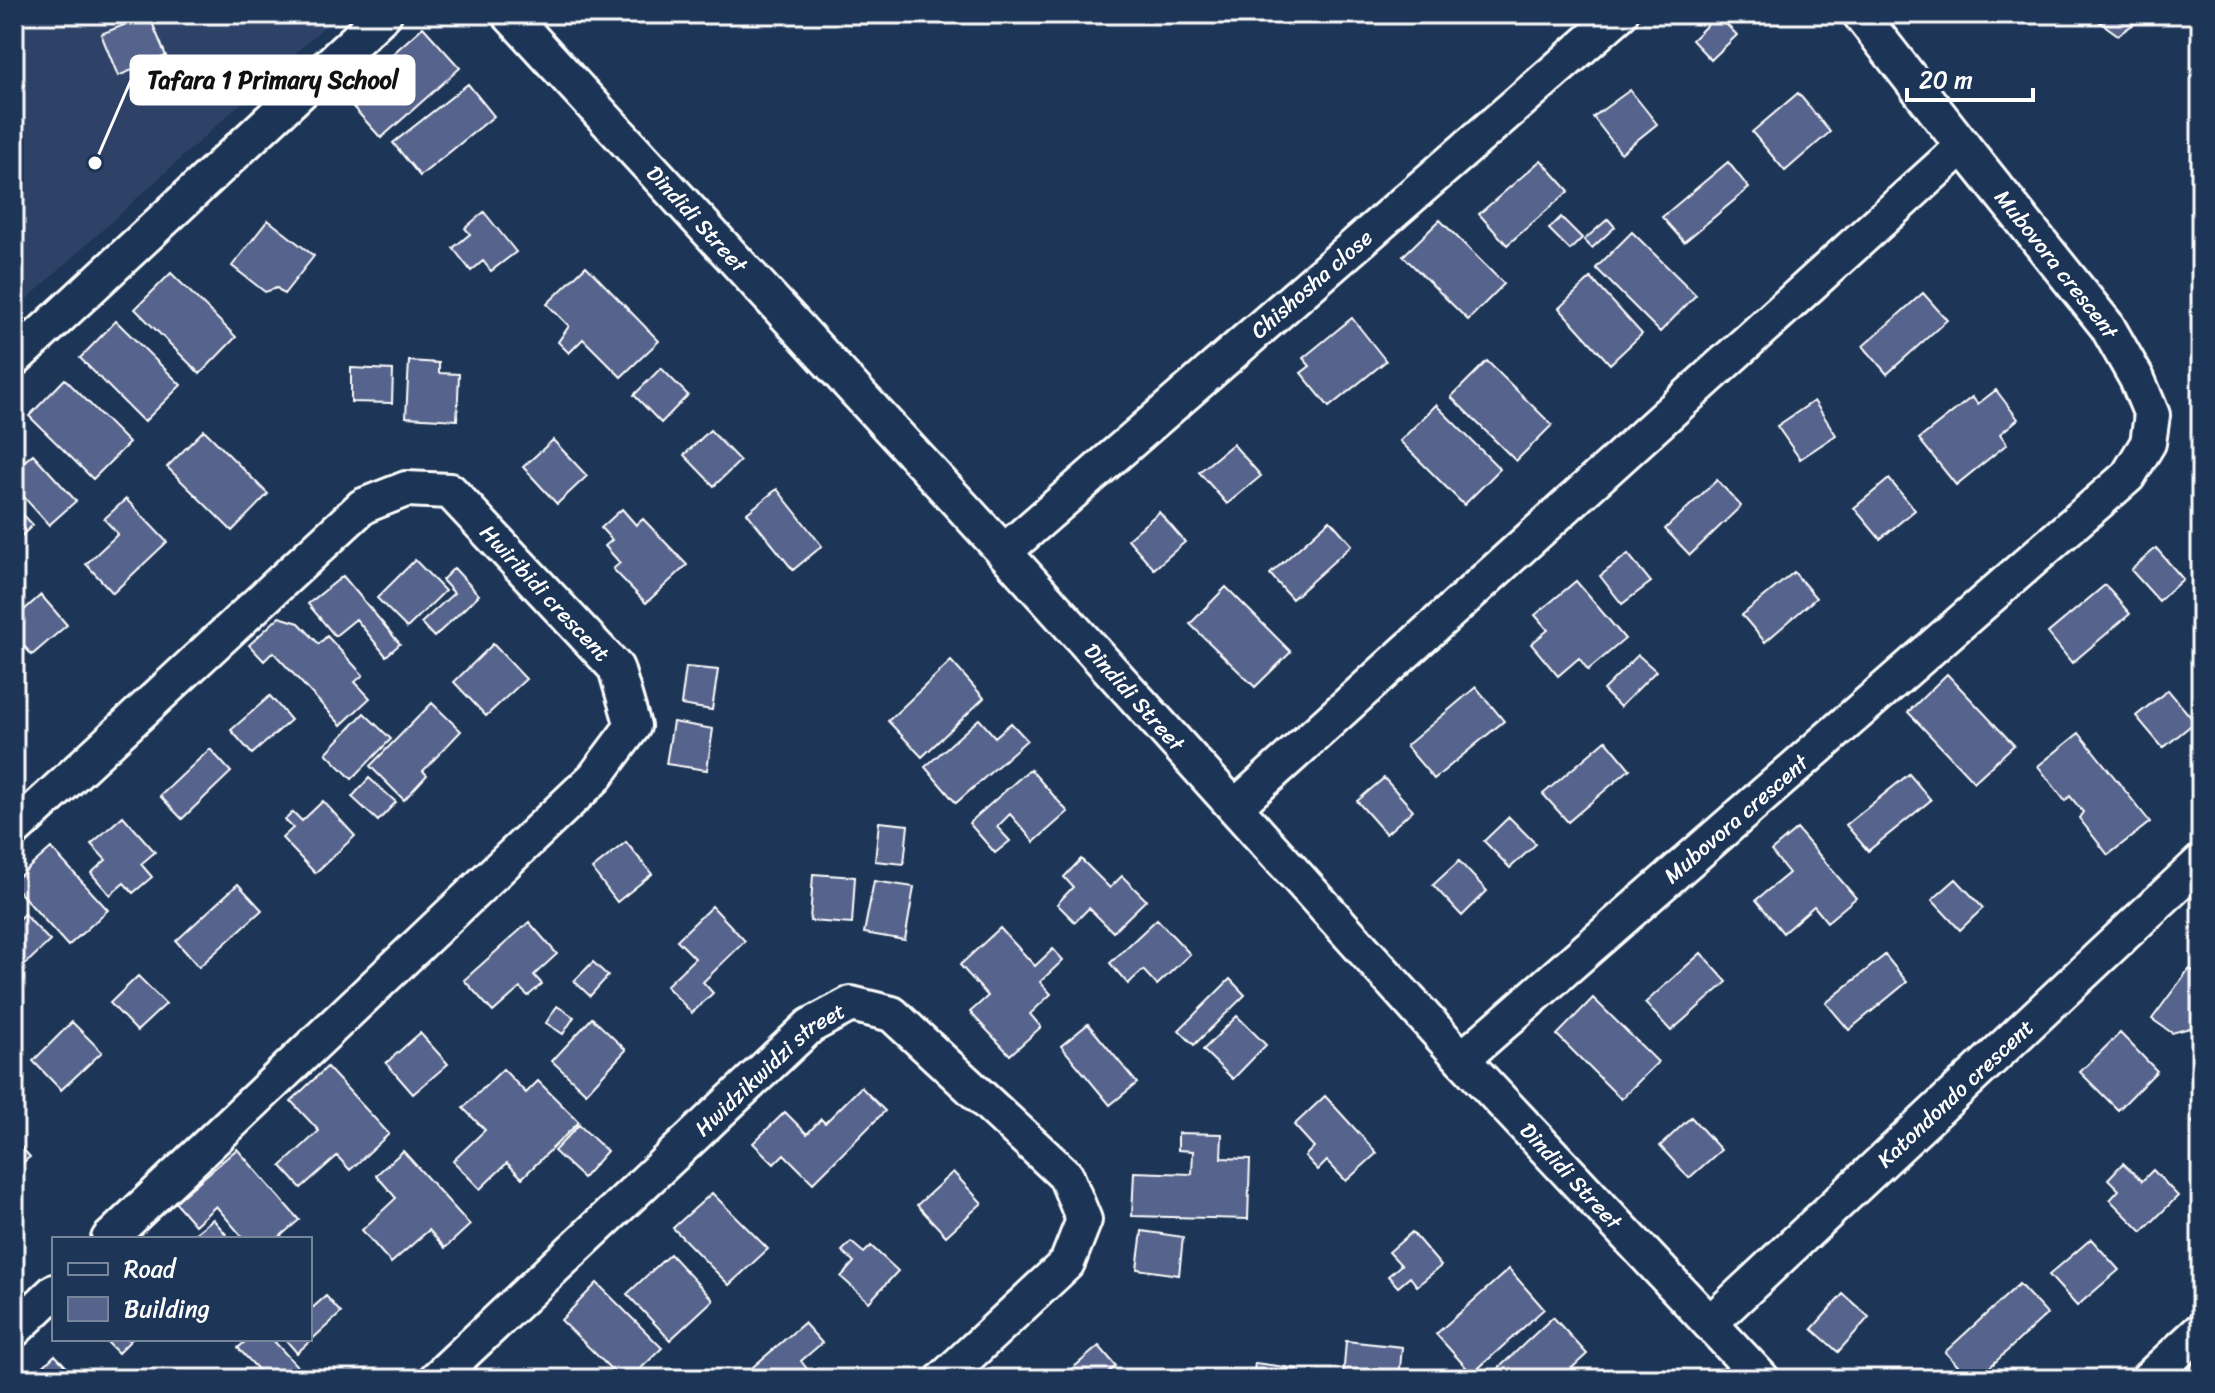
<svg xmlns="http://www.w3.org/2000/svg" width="2215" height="1393" viewBox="0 0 2215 1393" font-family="Sriracha,sans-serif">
<rect width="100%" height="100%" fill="#1d3557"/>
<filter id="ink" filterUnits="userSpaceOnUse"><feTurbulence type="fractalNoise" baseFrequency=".0125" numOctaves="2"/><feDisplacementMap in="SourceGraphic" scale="16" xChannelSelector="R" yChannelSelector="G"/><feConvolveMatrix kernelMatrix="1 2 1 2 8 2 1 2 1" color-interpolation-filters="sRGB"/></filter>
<g filter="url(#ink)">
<path fill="#2e4367" d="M14,14H338L14,311Z"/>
<path fill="#56648c" stroke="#fff" stroke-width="2" d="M2089,14H2148L2118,35Z
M149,15L166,56L118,76L101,34Z
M1717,15L1737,35L1711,60L1692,40Z
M423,27L460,68L381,138L344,97Z
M468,84L494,116L420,176L393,143Z
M1630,90L1657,124L1621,153L1593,117Z
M1798,93L1830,132L1785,171L1752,132Z
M1541,160L1569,191L1507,245L1479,214Z
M1728,162L1749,188L1684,242L1662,217Z
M484,212L516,252L491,271L483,261L471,271L453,248L470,234L465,228Z
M1561,217L1582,238L1570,250L1549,229Z
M1608,219L1615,227L1592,248L1584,240Z
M268,220L314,256L284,294L277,288L265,292L232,266Z
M1440,220L1504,284L1468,320L1403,256Z
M1632,232L1696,295L1660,332L1596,268Z
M586,266L659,341L621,377L583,339L569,353L558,342L569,326L547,304Z
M171,273L236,337L200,374L135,309Z
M1591,278L1642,334L1610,364L1559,308Z
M1923,293L1947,320L1887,374L1863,346Z
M1352,318L1386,361L1329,407L1301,373L1310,366L1303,358Z
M116,321L181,385L144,422L80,358Z
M409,361L439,363V373L459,374L457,420L406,417Z
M1487,361L1552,425L1516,461L1451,397Z
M351,368L393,370L392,403L351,402Z
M661,368L688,395L661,423L634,395Z
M65,379L129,443L93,479L29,416Z
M1996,390L2018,419L2000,434L2007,444L1956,485L1919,439L1972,397L1978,404Z
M1814,401L1836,435L1800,459L1777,426Z
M1436,405L1500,469L1464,505L1400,441Z
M204,430L268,494L232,531L167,467Z
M710,430L740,461L714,486L684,455Z
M553,440L587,476L557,504L523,467Z
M1233,444L1261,476L1227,504L1199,472Z
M33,454L76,501L49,525L15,487L20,483L14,476V470Z
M1889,479L1915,510L1880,539L1854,508Z
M1717,480L1741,506L1690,555L1665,529Z
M777,489L822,546L793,570L747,513Z
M126,499L167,542L113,593L86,564L118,534L104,519Z
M14,505L33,525L14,543Z
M622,509L636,525L643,519L687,565L646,603L613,569L620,563L605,546L612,540L601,528Z
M1159,512L1185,542L1154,569L1128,539Z
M1330,520L1352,545L1292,599L1270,574Z
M2156,548L2183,579L2159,601L2131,570Z
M1628,554L1651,582L1622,604L1600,576Z
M415,560L445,591L407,628L377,598Z
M454,568L479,595L434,637L421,623L454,593L442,580Z
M1794,572L1816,598L1765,642L1742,615Z
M343,576L400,644L386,656L356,619L335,636L308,604Z
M1576,581L1625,639L1588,670L1579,658L1558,676L1531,644L1548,630L1535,615Z
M2105,585L2130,614L2072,663L2048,633Z
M1226,587L1291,652L1255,687L1190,624Z
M41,595L67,625L32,655L14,635V619Z
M279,617L299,623L319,644L327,636L363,675L355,682L370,698L341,725L273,652L264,661L249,645Z
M493,644L526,679L486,716L454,682Z
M1638,655L1656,671L1620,707L1603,690Z
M951,661L984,698L922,757L888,721Z
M686,667L718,670L712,710L681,705Z
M1947,674L2014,745L1974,782L1908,712Z
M1476,687L1504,721L1434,779L1406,746Z
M2168,690L2195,722L2163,748L2136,716Z
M270,696L291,720L252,754L231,730Z
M432,703L461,731L423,771L427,775L404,800L370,766Z
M364,713L391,739L352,779L326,753Z
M979,719L995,737L1011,723L1027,740L956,803L925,767Z
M673,722L713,729L707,770L666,764Z
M2079,733L2150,822L2108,855L2079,818L2083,812L2070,796L2065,801L2038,766Z
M1606,740L1630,769L1568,822L1543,794Z
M210,749L231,772L182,819L160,796Z
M1030,769L1068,812L1034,842L1010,814L997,827L1010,841L995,853L969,823Z
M1909,774L1931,800L1868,851L1846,825Z
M369,778L396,802L378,821L352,797Z
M1384,778L1413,810L1386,834L1357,801Z
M323,801L355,836L315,873L282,838L293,828L285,820L293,812L302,821Z
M123,816L155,852L141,864L152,877L133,893L124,883L110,895L91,873L106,860L91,844Z
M1509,817L1536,844L1510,868L1484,841Z
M879,822L908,825L904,864L875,861Z
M1797,829L1856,898L1827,922L1814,906L1783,933L1756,900L1789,873L1771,851Z
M626,842L652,874L617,902L592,869Z
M51,848L108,910L68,946L14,886V881Z
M1081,859L1110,888L1122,876L1146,900L1113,932L1089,908L1075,922L1057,904L1073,887L1064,877Z
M1459,861L1487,891L1462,916L1433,885Z
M813,874L855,877L852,924L810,921Z
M1956,879L1983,908L1960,930L1932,900Z
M874,881L914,887L905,940L864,933Z
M238,884L262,910L199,967L176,941Z
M712,906L745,941L703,982L713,993L692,1013L666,986L695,958L677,940Z
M24,914L50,941L17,972L14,968V923Z
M1157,919L1190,954L1157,985L1143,970L1128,984L1110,963Z
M529,922L557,954L534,975L542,984L528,996L520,988L493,1012L464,980Z
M1000,928L1035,966L1053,949L1063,960L1040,982L1051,994L1030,1014L1041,1027L1010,1055L970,1012L988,996L960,965Z
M1701,953L1727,982L1671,1031L1645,1003Z
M1885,955L1907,982L1849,1030L1826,1003Z
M593,962L608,976L590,996L574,981Z
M2189,969L2201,974V1025L2172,1033L2152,1019Z
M138,976L166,1004L137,1031L110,1003Z
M1230,979L1245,995L1194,1045L1179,1030Z
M1593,998L1658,1062L1621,1099L1557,1035Z
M557,1006L574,1017L563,1034L546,1023Z
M1237,1016L1266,1045L1233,1079L1203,1050Z
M592,1018L626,1050L586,1093L552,1061Z
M72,1022L102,1052L61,1090L33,1061Z
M1088,1024L1137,1083L1110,1105L1061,1046Z
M420,1033L448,1064L413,1094L386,1063Z
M2120,1033L2157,1071L2118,1110L2080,1072Z
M327,1067L389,1134L350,1170L337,1156L301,1188L281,1166L319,1131L291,1101Z
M503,1069L526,1093L538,1081L579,1122L522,1178L507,1163L480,1189L453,1161L485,1130L463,1108Z
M861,1087L885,1111L813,1183L784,1154L774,1164L753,1143L785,1112L807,1134L821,1119L825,1123Z
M1325,1096L1377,1153L1346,1181L1327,1161L1318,1170L1305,1156L1314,1147L1294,1125Z
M2201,1115V1133L2192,1122Z
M1691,1117L1721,1150L1689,1178L1660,1146Z
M579,1125L607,1151L583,1178L554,1151Z
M1178,1133L1222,1134L1221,1158L1250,1159L1248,1219L1132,1216L1134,1172L1192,1174L1193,1151L1178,1150Z
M14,1139L30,1157L14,1170Z
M237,1149L299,1220L277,1239H244L216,1206L195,1225L175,1202Z
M403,1151L470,1225L445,1248L429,1230L391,1263L362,1230L396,1198L376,1175Z
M2123,1163L2142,1181L2153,1170L2178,1196L2142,1232L2110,1200L2119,1190L2108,1179Z
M953,1172L982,1203L946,1236L917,1205Z
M712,1193L768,1249L729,1285L673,1228Z
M213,1219L230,1239H188Z
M1142,1231L1183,1237L1179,1275L1137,1269Z
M1412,1232L1441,1266L1417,1286L1410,1277L1398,1287L1388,1276L1401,1265L1389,1252Z
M2091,1239L2119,1270L2077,1306L2049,1275Z
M851,1242L864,1253L871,1246L898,1271L869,1302L841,1277L854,1262L842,1251Z
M670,1254L713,1300L670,1340L627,1294Z
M1509,1269L1544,1309L1472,1374L1436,1334Z
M597,1283L662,1348L630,1379H621L561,1320Z
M2019,1284L2047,1314L1977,1379H1970L1945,1352Z
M1843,1294L1869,1317L1838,1352L1812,1329Z
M326,1296L341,1313L297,1353L285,1339H310V1310Z
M1553,1317L1587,1354L1560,1379H1487Z
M804,1323L822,1343L801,1361L808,1370L797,1379L788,1371L779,1379L740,1378Z
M104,1339H132L118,1353Z
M248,1339H272L309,1379H267L238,1348Z
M1346,1341L1402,1347L1399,1379H1343Z
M1099,1346L1116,1366L1101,1379H1060Z
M55,1355L78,1379H30Z
M1255,1363L1300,1369L1299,1379H1253Z"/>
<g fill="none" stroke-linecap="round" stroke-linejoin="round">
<defs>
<g id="street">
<path id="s1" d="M509,14L1004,552L1462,1059L1762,1379"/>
<path d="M1860,14L1963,146"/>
<path d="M14,359L384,14"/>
<path id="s2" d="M1004,552L1620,14"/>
<path id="s3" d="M1235,807L1963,146L2107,326L2137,379L2152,415L2148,443L2128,476L1462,1059"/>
<path id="s4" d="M14,830L363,506L406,489L450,491L616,668L633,726L595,777L109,1239"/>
<path id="s5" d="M1710,1323L2201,862"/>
<path d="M14,1330L54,1292"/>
<path id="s6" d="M436,1379L810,1026L851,1004L892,1014L1066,1176L1084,1220L1067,1263L943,1379"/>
<path d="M2148,1379L2201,1330"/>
</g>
</defs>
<use href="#street" stroke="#fff" stroke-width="40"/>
<use href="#street" stroke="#1d3557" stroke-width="34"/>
</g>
</g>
<g text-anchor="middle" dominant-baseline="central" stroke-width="6" stroke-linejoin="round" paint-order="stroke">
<g font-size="22" fill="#fff" stroke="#1d3557">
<text stroke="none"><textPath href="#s1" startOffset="278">Dindidi Street</textPath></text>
<text stroke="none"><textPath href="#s3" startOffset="1134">Mubovora crescent</textPath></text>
<text stroke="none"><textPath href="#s2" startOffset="408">Chishosha close</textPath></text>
<text stroke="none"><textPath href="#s4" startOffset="706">Hwiribidi crescent</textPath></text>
<text stroke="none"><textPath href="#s1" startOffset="926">Dindidi Street</textPath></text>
<text transform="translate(1736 819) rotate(-41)">Mubovora crescent</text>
<text stroke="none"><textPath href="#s6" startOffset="456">Hwidzikwidzi street</textPath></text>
<text stroke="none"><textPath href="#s5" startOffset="336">Katondondo crescent</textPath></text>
<text stroke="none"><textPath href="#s1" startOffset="1574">Dindidi Street</textPath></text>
</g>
</g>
<path fill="none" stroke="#fff" stroke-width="3" d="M95 163L131 80"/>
<circle fill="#fff" stroke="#1d3557" stroke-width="3" cx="95" cy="163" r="8"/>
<rect fill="#fff" stroke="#fff" stroke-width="3" x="131" y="56" width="283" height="48" rx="8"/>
<g font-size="24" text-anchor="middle" font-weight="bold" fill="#111">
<text x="273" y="88">Tafara 1 Primary School</text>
</g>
<rect width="2215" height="1393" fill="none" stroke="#1d3557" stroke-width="48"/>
<rect x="24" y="24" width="2167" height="1345" fill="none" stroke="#fff" stroke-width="3" filter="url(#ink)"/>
<rect x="52" y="1237" width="260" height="104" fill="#1d3557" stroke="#77869a" stroke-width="2"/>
<rect x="68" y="1263" width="40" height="12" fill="#1d3557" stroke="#77869a" stroke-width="2"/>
<text x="124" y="1277" font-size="24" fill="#ffffff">Road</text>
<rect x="68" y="1297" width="40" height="24" fill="#56648c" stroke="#77869a" stroke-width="2"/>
<text x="124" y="1317" font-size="24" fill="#ffffff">Building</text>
<path d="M1907 88v12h126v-12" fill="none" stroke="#ffffff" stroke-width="4"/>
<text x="1919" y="88" font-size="24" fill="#ffffff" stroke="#1d3557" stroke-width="6" paint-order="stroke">20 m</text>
</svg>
